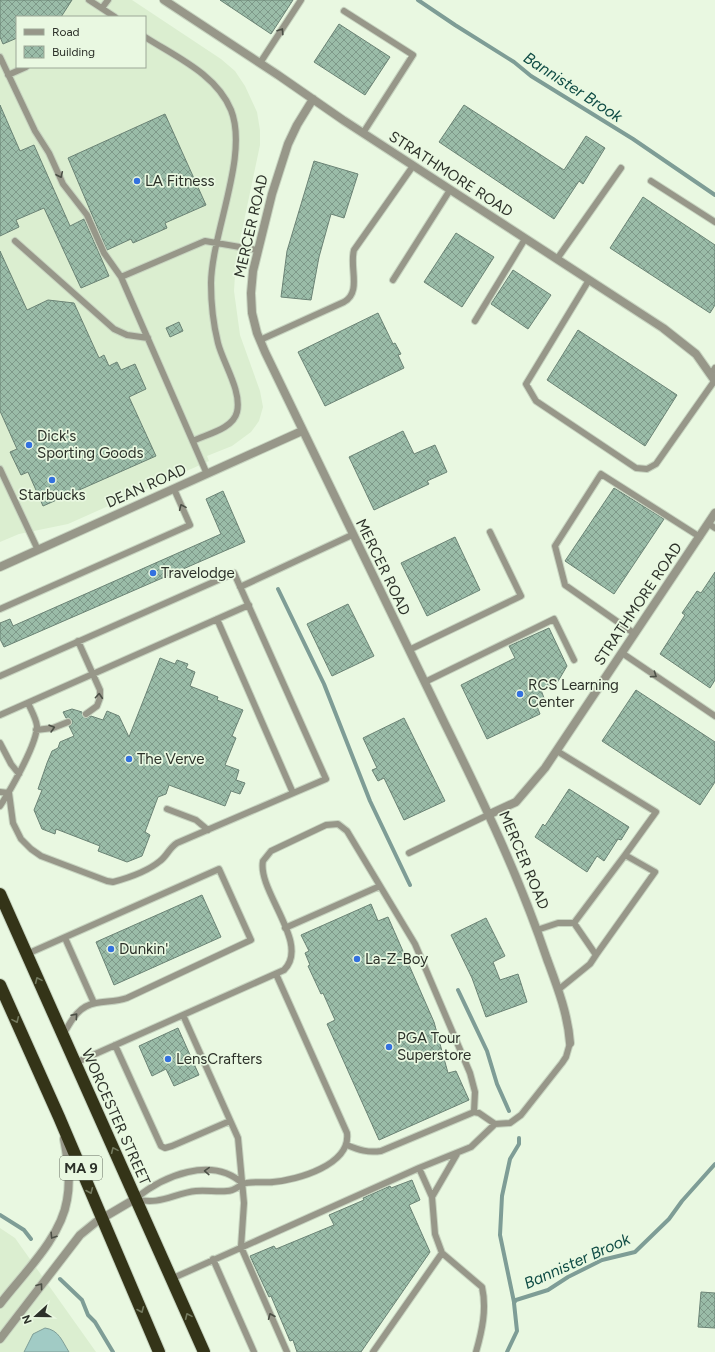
<svg xmlns="http://www.w3.org/2000/svg" width="715" height="1352" viewBox="0 0 715 1352" font-family="Figtree,sans-serif">
<defs>
<pattern id="building-cross-hatch" width="8" height="8" patternUnits="userSpaceOnUse"><rect width="8" height="8" fill="#9abca8"/><path d="M0 0l8 8M0 8l8-8" fill="none" stroke="#7e9989"/></pattern>
</defs>
<rect width="100%" height="100%" fill="#e9f8e1"/>
<path fill="#dbeed0" fill-rule="evenodd" d="M0,0H132L221,59L235,71L245,86L257,112L260,130V145L236,259L234,291L240,335L260,391L263,407L259,421L251,432L232,446L207,456L209,461L68,524L19,534L0,542ZM17,17H145V67H17Z
M0,1228L15,1238L96,1352H0Z"/>
<path fill="#a1cbc5" stroke="#7e9d96" d="M45,1328C59,1330 62,1341 69,1352H24L33,1334Z"/>
<g fill="none" stroke-linecap="round" stroke-linejoin="round">
<path stroke="#7e9d96" stroke-width="4" d="M418,0L455,25L514,62L531,76L633,139L715,195
M278,589L324,684L370,801L410,885
M458,990L487,1051L497,1084L509,1111
M0,1215L24,1230L31,1239
M60,1279L82,1300L88,1315L95,1322L113,1352
M514,1302L500,1235L502,1196L510,1159L519,1144V1138
M507,1352L517,1331L514,1303L516,1300L548,1290L568,1277L602,1260L635,1252L669,1219L682,1201L715,1164"/>
</g>
<path fill="url(#building-cross-hatch)" stroke="#6b8375" d="M0,0H72L61,17H17V38L3,44L0,37Z
M220,0H293L271,34Z
M339,24L390,57L365,95L314,62Z
M0,105L20,151L34,145L70,226L84,219L109,276L81,288L44,208L16,220L19,227L0,236Z
M464,105L564,170L586,136L605,148L583,184L579,181L554,219L439,142Z
M165,114L206,205L165,223L167,228L133,243L131,239L107,250L68,158Z
M314,161L358,174L344,218L331,214L319,257L311,300L281,297L287,251Z
M643,197L715,245V305L710,313L610,248Z
M456,233L494,257L462,307L424,282Z
M0,251L27,310L48,300L74,303L99,358L104,355L109,366L117,362L121,370L135,364L146,389L129,397L156,456L43,506L28,472L21,475L10,452L17,449L0,411Z
M513,270L551,295L528,329L491,304Z
M378,313L393,344L395,343L401,354L398,355L404,368L325,406L298,352Z
M179,322L183,331L170,337L166,328Z
M578,330L677,395L645,446L547,380Z
M403,431L414,454L435,445L447,472L427,481L429,484L374,510L349,457Z
M614,488L664,519L614,594L565,561Z
M223,491L245,542L4,647L0,639V623L10,619L13,626L221,534L206,499Z
M455,537L480,590L427,616L401,563Z
M715,572V680L710,688L660,654L685,615L682,613L697,591L701,593Z
M348,604L374,656L332,676L307,624Z
M549,628L567,666L557,683L541,690L544,698L535,701L540,714L487,739L461,685L515,658L509,646Z
M160,658L175,664L177,660L188,664L186,668L195,672L190,686L218,697L217,700L243,710L232,736L236,738L225,765L239,770L236,780L245,783L240,794L231,791L225,806L169,785L166,794L158,797L145,832L150,835L142,856L127,862L98,851L100,846L56,829L55,834L42,829L34,810L42,790L38,789L47,763L52,751L58,748L60,742L74,736L69,726L72,724V720L66,718L63,712L72,709L82,712L85,718L91,716L103,720L107,711L119,716L129,737Z
M636,690L715,742V782L700,805L602,741Z
M404,718L445,801L404,820L384,778L378,781L372,770L377,768L363,738Z
M569,789L629,827L621,840L618,839L604,861L597,856L587,872L535,837L543,824L545,826Z
M202,895L221,937L114,985L96,942Z
M371,904L378,921L388,917L434,1022L448,1073L456,1071L469,1100L379,1140L327,1024L335,1020L323,993L321,994L308,966L310,965L305,953L309,951L301,935Z
M486,918L505,956L493,962L500,980L518,974L527,1002L486,1017L472,978L451,935Z
M178,1028L199,1075L174,1086L166,1069L152,1076L139,1046Z
M412,1180L420,1200L409,1205L430,1252L361,1352H297L293,1340L290,1341L271,1296L269,1297L250,1256L274,1246L276,1249L334,1225L329,1215L364,1200L363,1198L390,1186L391,1188Z
M701,1292L715,1293V1328L698,1327Z"/>
<g fill="none" stroke-linecap="round" stroke-linejoin="round">
<defs>
<path id="lane" d="M89,0L115,17
M102,8L108,0
M344,11L413,55L363,133
M145,37C176,57 216,74 231,110C249,155 212,232 211,283C211,303 213,323 218,343C223,363 242,391 237,412C233,429 207,434 193,441
M0,57L35,131L49,153L63,184L87,215L104,253L121,277L207,474
M260,63L301,0
M8,75L26,67
M651,181L715,222
M15,241L114,329L127,335L148,338
M557,259L621,168
M121,277L205,241L257,250
M393,280L450,190
M589,280L526,384L536,401L636,468L647,469L656,464L715,380
M475,321L525,239
M260,340L344,302C362,292 349,267 354,250L413,166
M711,374L715,368
M0,469L38,550
M709,524L715,528
M240,587L352,535
M0,609L190,525L174,489
M217,619L293,793
M635,634L565,585L555,546L601,474L700,537
M78,641L100,690V698L97,706L86,714
M409,650L521,596L490,532
M622,653L715,716
M0,676L234,573L326,779L177,843C169,848 167,856 160,861C148,871 128,878 113,882L107,881L41,856L31,849L21,839L13,823L9,793
M425,682L554,619L574,660
M0,715L249,605
M36,730L53,728L68,722
M0,743L11,764L19,774
M557,751L656,812L625,855
M0,792L9,793
M0,806C10,791 37,744 37,726C36,718 31,710 28,703
M167,809L196,820L208,830
M409,853L490,814
M285,928L380,886
M537,930L558,923H574
M65,938L94,1003
M27,954L219,869L251,940L127,998C116,1002 107,1001 96,1003C78,1006 71,1021 63,1035
M558,990L590,964L596,955L655,872L625,855L574,923L596,955
M183,1015L238,1138L244,1203L241,1247L287,1352
M115,1045L161,1146L165,1148L172,1146L230,1121
M75,1063L284,970C311,944 257,891 263,861L271,851L326,825L338,824L347,831L415,944L470,1073L475,1092L474,1112
M347,1145C359,1150 368,1153 381,1151L474,1112L479,1113L495,1124L510,1123L521,1115L562,1063L566,1057L570,1043
M432,1197L457,1154
M135,1199C163,1176 212,1155 243,1184
M137,1199C158,1206 175,1193 196,1191C206,1190 217,1192 227,1191C234,1191 237,1187 243,1184C248,1181 266,1183 273,1182C297,1180 351,1165 347,1133L276,974
M442,1253L482,1287C487,1309 482,1331 476,1352
M213,1259L254,1352
M171,1279L419,1168L471,1147L495,1124
M373,1352L442,1253L435,1234L432,1197L419,1168"/>
<path id="street" d="M164,0L278,75L343,120L663,328L696,354L715,381
M313,99L297,125L288,144L272,194L253,271L251,293L252,313L257,333L265,352C324,476 384,599 444,722C483,801 519,876 547,959C557,986 568,1014 570,1043
M0,567L302,431
M490,814L516,802L545,768L715,513
M0,1304C23,1274 61,1238 67,1200C71,1180 68,1159 64,1139
M0,1339L80,1235L96,1222L135,1199"/>
<path id="highway" d="M0,894L204,1352
M0,985L59,1117L159,1352"/>
</defs>
<use href="#lane" stroke="#c7d4c0" stroke-width="8"/>
<use href="#street" stroke="#c7d4c0" stroke-width="10"/>
<use href="#highway" stroke="#c7d4c0" stroke-width="14"/>
<use href="#lane" stroke="#979789" stroke-width="6"/>
<use href="#street" stroke="#979789" stroke-width="8"/>
<use href="#highway" stroke="#343418" stroke-width="12"/>
</g>
<defs><path id="oneway-chevron" d="M-2-3.5L2.5 0L-2 3.5" fill="none" stroke-width="1.6" stroke-linecap="round" stroke-linejoin="round"/></defs>
<g stroke="#4c5046">
<use href="#oneway-chevron" transform="translate(281 31) rotate(-57)"/>
<use href="#oneway-chevron" transform="translate(60 175) rotate(65)"/>
<use href="#oneway-chevron" transform="translate(182 507) rotate(-114)"/>
<use href="#oneway-chevron" transform="translate(654 675) rotate(34)"/>
<use href="#oneway-chevron" transform="translate(99 696) rotate(-86)"/>
<use href="#oneway-chevron" transform="translate(52 728) rotate(-16)"/>
<use href="#oneway-chevron" transform="translate(75 1016) rotate(-49)"/>
<use href="#oneway-chevron" transform="translate(207 1171) rotate(-178)"/>
<use href="#oneway-chevron" transform="translate(53 1236) rotate(123)"/>
<use href="#oneway-chevron" transform="translate(40 1286) rotate(-53)"/>
<use href="#oneway-chevron" transform="translate(271 1316) rotate(-113)"/>
</g>
<g stroke="#73795e">
<use href="#oneway-chevron" transform="translate(38 980) rotate(-114)"/>
<use href="#oneway-chevron" transform="translate(16 1020) rotate(66)"/>
<use href="#oneway-chevron" transform="translate(114 1150) rotate(-114)"/>
<use href="#oneway-chevron" transform="translate(90 1191) rotate(67)"/>
<use href="#oneway-chevron" transform="translate(141 1310) rotate(67)"/>
<use href="#oneway-chevron" transform="translate(188 1316) rotate(-114)"/>
</g>
<g fill="#3371df" stroke="#e9f8e1" stroke-width="1.5">
<circle cx="137" cy="181" r="4"/>
<circle cx="29" cy="445" r="4"/>
<circle cx="52" cy="480" r="4"/>
<circle cx="153" cy="573" r="4"/>
<circle cx="520" cy="694" r="4"/>
<circle cx="129" cy="759" r="4"/>
<circle cx="111" cy="949" r="4"/>
<circle cx="357" cy="959" r="4"/>
<circle cx="389" cy="1047" r="4"/>
<circle cx="168" cy="1059" r="4"/>
</g>
<g text-anchor="middle" dominant-baseline="central" stroke-width="3.5" stroke-linejoin="round" paint-order="stroke">
<rect fill="#e9f8e1" stroke="#656d60" stroke-width="1" x="60" y="1156" width="42" height="24" rx="3"/>
<g font-size="14" font-weight="bold" fill="#2c3129">
<text x="81" y="1168">MA 9</text>
</g>
<g font-size="15" fill="#2c3129" stroke="#e9f8e1">
<text transform="translate(451 174) rotate(33)">STRATHMORE ROAD</text>
<text transform="translate(251 226) rotate(-77)">MERCER ROAD</text>
<text transform="translate(146 486) rotate(-24)">DEAN ROAD</text>
<text transform="translate(383 567) rotate(64)">MERCER ROAD</text>
<text transform="translate(638 604) rotate(-56)">STRATHMORE ROAD</text>
<text transform="translate(524 860) rotate(67)">MERCER ROAD</text>
<text transform="translate(116 1117) rotate(66)">WORCESTER STREET</text>
</g>
<g font-size="15" fill="#2c3129" stroke="#e9f8e1" text-anchor="start">
<text x="145" y="181">LA Fitness</text>
<text x="37" y="436">Dick's<tspan x="37" dy="17">Sporting Goods</tspan></text>
<text x="52" y="495" text-anchor="middle">Starbucks</text>
<text x="161" y="573">Travelodge</text>
<text x="528" y="685">RCS Learning<tspan x="528" dy="17">Center</tspan></text>
<text x="137" y="759">The Verve</text>
<text x="119" y="949">Dunkin'</text>
<text x="365" y="959">La-Z-Boy</text>
<text x="397" y="1038">PGA Tour<tspan x="397" dy="17">Superstore</tspan></text>
<text x="176" y="1059">LensCrafters</text>
</g>
<g font-size="16" font-style="italic" fill="#0f4c45" stroke="#e9f8e1">
<text transform="translate(573 87) rotate(33)">Bannister Brook</text>
<text transform="translate(577 1261) rotate(-24)">Bannister Brook</text>
</g>
</g>
<rect x="16" y="16" width="130" height="52" fill="#e9f8e1" stroke="#9da897"/>
<rect x="24" y="29" width="20" height="6" fill="#979789" stroke="#9da897"/>
<text x="52" y="36" font-size="12" fill="#2c3129">Road</text>
<rect x="24" y="46" width="20" height="12" fill="url(#building-cross-hatch)" stroke="#9da897"/>
<text x="52" y="56" font-size="12" fill="#2c3129">Building</text>
<g transform="translate(36 1316) rotate(249)" stroke="#e9f8e1" stroke-width="3" paint-order="stroke">
<path d="M0-3L7 15L0 10L-7 15Z" fill="#2c3129"/>
<text y="-6" font-size="11" font-weight="bold" text-anchor="middle" fill="#2c3129">N</text>
</g>
</svg>
